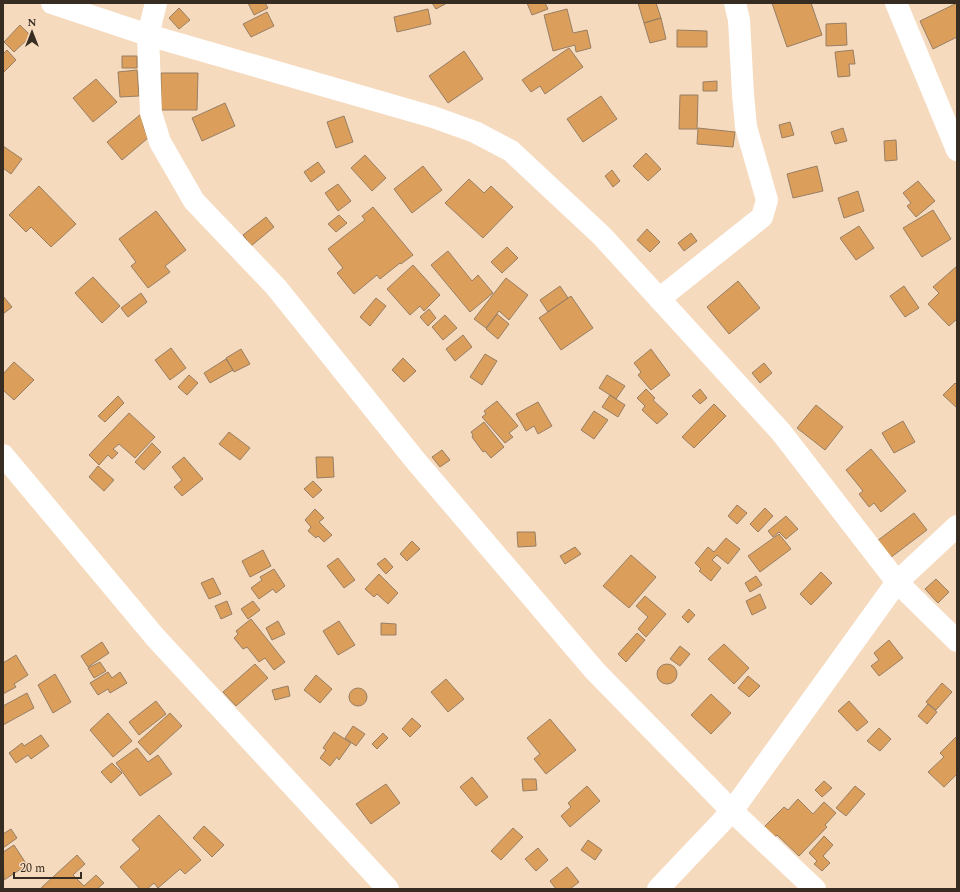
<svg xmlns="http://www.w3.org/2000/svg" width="960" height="892" viewBox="0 0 960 892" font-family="Spectral,serif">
<rect width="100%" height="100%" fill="#f6dabe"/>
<path fill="#db9f5b" stroke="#977e64" d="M248,3H265L268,8L254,15Z
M432,3H447L436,9Z
M527,3H545L548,9L532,15Z
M638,3H656L661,18L644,23Z
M772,3H811L822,35L787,47Z
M957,3V37L933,49L920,21Z
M179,8L190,20L179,29L169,18Z
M428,9L431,24L397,32L394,17Z
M567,9L573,33L587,30L591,48L576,52L575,45L553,51L544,15Z
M267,12L274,26L251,37L243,24Z
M661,18L666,39L650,43L644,23Z
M846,23L847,45L826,46V24Z
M20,25L31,36L14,52L4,42Z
M677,30L707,31V47H677Z
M569,48L583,67L545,94L540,86L531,92L522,80Z
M7,50L16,60L3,73V54Z
M853,50L855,64H849L850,76L838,77L835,52Z
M464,51L483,79L448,103L429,76Z
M122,56H137V68H122Z
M137,70L139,96L120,97L118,72Z
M161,73H198L197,110H161Z
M96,79L117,102L93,122L73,98Z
M717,81V91H703V82Z
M680,95H698L697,129H679Z
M601,96L617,119L583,142L567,119Z
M225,103L235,126L202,141L192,118Z
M141,114L144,128L148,138L122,160L107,142Z
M344,116L353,142L336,148L327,122Z
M790,122L794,135L782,138L779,125Z
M698,128L735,132L733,147L697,144Z
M843,128L847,141L835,144L831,132Z
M896,140L897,160L885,161L884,141Z
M3,146L22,159L11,174L3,168Z
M646,153L661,169L648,181L633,166Z
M365,155L386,178L372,191L351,168Z
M318,162L325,172L311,182L304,172Z
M423,166L442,190L412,213L394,189Z
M817,166L823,191L793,198L787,174Z
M612,170L620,181L613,187L605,176Z
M469,179L484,193L491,186L513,207L483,238L445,203Z
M918,181L935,201L916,217L907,206L911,203L903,193Z
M338,184L351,201L338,211L325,193Z
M39,186L76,224L51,247L31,227L26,232L9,215Z
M858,191L864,211L844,218L838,198Z
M373,207L413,255L401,264L400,263L380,279L377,275L354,294L337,273L343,268L328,249L365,220L362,216Z
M933,210L951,239L922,257L903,228Z
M156,211L186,250L165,266L170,272L148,288L131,266L136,262L119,239Z
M339,215L347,223L336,232L328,224Z
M266,217L274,227L251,246L243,235Z
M859,226L874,248L856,260L840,238Z
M647,229L660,242L650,252L637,240Z
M691,233L697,241L684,251L678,243Z
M507,247L518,258L502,273L491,262Z
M448,251L472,281L478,275L493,293L470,312L431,265Z
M413,265L440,295L424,311L420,306L410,315L387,289Z
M957,266V319L949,326L928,304L939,293L933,287Z
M93,277L120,306L102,323L75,293Z
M506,278L528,295L509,320L499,311L486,328L474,319Z
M738,281L760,308L729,334L707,307Z
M560,286L568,298L548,312L540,300Z
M904,286L919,308L905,317L890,296Z
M141,293L147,302L128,317L121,308Z
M3,296L12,307L3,314Z
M571,296L593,328L561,350L539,318Z
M376,298L386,306L370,326L360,317Z
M429,309L436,318L428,326L420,317Z
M497,314L509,324L498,339L486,329Z
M445,315L457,328L443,340L432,327Z
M463,335L472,347L455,361L446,349Z
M171,348L186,368L170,380L155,360Z
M241,349L250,364L234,372L226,358Z
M651,349L670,375L651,390L638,375L641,372L634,363Z
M485,354L497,361L482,385L470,377Z
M403,358L416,371L404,382L392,370Z
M226,359L233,370L210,383L204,373Z
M14,362L34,380L14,400L3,390V374Z
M764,363L772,373L760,383L752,373Z
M189,375L198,383L187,395L178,387Z
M607,375L625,386L616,399L599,388Z
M955,383L957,385V408L943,395Z
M646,389L655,398L653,400L668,414L657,424L642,410L645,406L637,398Z
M700,389L707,398L700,404L692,396Z
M610,395L625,405L618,417L602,407Z
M118,396L124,403L105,422L98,416Z
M497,401L518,426L509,433L513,437L505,443L482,417L486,414L484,411Z
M538,402L552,426L538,434L534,426L526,431L516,414Z
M714,404L726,416L694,448L682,437Z
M816,405L843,427L825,450L797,428Z
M594,411L608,420L594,439L581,430Z
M129,413L155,437L135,458L119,444L113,449L118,453L112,459L108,455L99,465L89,455Z
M903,421L915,442L894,453L882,433Z
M484,422L504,447L491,458L485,451L483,452L472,437L473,435L471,432Z
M229,432L250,448L240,460L219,444Z
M152,443L161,452L144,470L135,462Z
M871,449L906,491L881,512L874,503L869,507L859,494L863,491L846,470Z
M442,450L450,460L440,467L432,457Z
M184,457L203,479L182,496L174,487L182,480L172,467Z
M316,457H333L334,477L317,478Z
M98,466L114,480L104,491L89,477Z
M313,481L322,490L313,498L304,489Z
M737,505L747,513L737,524L728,516Z
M765,508L773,516L758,532L750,524Z
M315,509L324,518L319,522L332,535L324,542L318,536L316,538L308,531L311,527L305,520Z
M914,513L927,530L886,561L873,544Z
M786,516L798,529L786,539L779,532L773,537L768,531Z
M517,532H535L536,546L518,547Z
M779,534L791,549L760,572L748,556Z
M726,538L740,549L728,564L717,555L712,560L721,568L711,581L699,571L701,569L695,563L708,547L714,552Z
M412,541L420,549L407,561L400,554Z
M575,547L581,554L565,564L560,556Z
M263,550L271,566L250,577L242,561Z
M631,555L656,577L629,608L603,586Z
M338,558L355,580L344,588L327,566Z
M385,558L393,567L386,574L377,564Z
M274,569L285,586L276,593L273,589L259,599L251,588L262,580L260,577Z
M821,572L832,583L811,605L800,594Z
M379,574L398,593L388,604L377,594L374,597L365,589Z
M756,576L762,585L750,592L745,583Z
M213,578L221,594L209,599L201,583Z
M936,579L949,592L938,603L925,589Z
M760,594L766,608L752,615L746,601Z
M645,596L666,614L646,637L638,629L648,617L636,606Z
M227,601L232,614L221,619L215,606Z
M253,601L260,610L248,619L241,609Z
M689,609L695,615L688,623L682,617Z
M251,619L285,662L274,670L265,658L259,662L247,647L243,649L234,638L238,634L236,631Z
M278,621L285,634L272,640L266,628Z
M339,621L355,645L338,655L323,631Z
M381,623L396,624V635H381Z
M637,633L645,640L626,662L618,654Z
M889,640L903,658L879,676L871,666L879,660L874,653Z
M102,642L109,653L88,667L81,656Z
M724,644L749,668L734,684L708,659Z
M680,646L690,654L680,666L670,659Z
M16,655L28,675L14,684L16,687L3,694V663Z
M100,662L106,671L94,678L88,668Z
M255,664L268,678L236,706L223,692Z
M657 674a10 10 0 1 1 20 0a10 10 0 1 1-20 0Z
M108,672L112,678L120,672L127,683L110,693L108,689L98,695L90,683Z
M55,674L71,702L53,713L38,685Z
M316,675L332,689L320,703L304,690Z
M748,676L760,686L749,697L738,688Z
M446,679L464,699L448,712L431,692Z
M942,683L952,692L936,710L926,702Z
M288,686L290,696L275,700L272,690Z
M349 697a9 9 0 1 1 18 0a9 9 0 1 1-18 0Z
M27,693L34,708L3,725V706Z
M711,694L731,713L711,734L691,715Z
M156,701L166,714L139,735L129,722Z
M849,701L868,722L857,731L838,711Z
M928,704L937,712L927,724L918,716Z
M108,713L132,741L113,757L90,730Z
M170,713L182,726L150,755L138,742Z
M412,718L421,726L410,737L402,729Z
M550,719L576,750L546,774L534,759L540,754L527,738Z
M353,726L365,734L356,746L345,738Z
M879,728L891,739L880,751L867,741Z
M334,732L351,743L339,760L337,757L330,766L320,758L326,750L323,748Z
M383,733L388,738L377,749L372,744Z
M41,735L49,746L31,759L28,755L16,763L9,753L22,743L24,746Z
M957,736V774L944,787L928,772L944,757L940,753Z
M137,748L148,762L158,755L172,774L140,796L116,763Z
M112,763L122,773L111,783L101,772Z
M472,777L488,797L476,806L460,787Z
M522,779H536L537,790L523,791Z
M824,781L832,788L822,797L815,790Z
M386,784L400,803L371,824L356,804Z
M587,786L600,801L570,827L561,816L571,807L568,803Z
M855,786L865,794L846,816L836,808Z
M798,799L813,814L824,802L836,813L825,825L827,827L799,856L777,835L773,838L763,828L784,807L788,810Z
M159,815L201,860L185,874L180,869L158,888L154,883L147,889H140L120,867L140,849L132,840Z
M204,826L224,845L212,857L193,838Z
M513,828L523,837L501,860L491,851Z
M11,829L17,838L3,848V834Z
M824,836L833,845L823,856L830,863L822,871L814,864L817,861L809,853Z
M588,840L602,850L595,860L581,850Z
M14,845L27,865L4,880L3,852Z
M538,848L548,860L536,871L525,859Z
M77,855L85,864L73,875L84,886L96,875L104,883L97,889H42L41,888Z
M567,867L579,882L570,889H556L550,881Z"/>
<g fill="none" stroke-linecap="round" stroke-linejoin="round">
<path stroke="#fff" stroke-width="22" d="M52,3L148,35L433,117L475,132L511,151L602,236L781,432L897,582L957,641
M156,3L148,35L151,113L160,142L194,201L276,287L415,460L595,671L732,811L815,889
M896,3L957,150
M659,299L762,217L767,200L746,127L743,94L739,20L735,3
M3,455L155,637L388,889
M658,889L732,811L897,582L957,526"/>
</g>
<rect width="960" height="892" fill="none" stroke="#362c21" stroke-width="8"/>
<g transform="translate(32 32)" stroke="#f6dabe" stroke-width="3" paint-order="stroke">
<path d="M0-3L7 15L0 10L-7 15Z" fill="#362c21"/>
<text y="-6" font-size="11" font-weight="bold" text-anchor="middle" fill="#362c21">N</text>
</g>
<path d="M14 872v6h67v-6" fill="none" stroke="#362c21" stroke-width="2"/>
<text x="20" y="872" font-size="12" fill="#362c21" stroke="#f6dabe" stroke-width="3" paint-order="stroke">20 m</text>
</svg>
